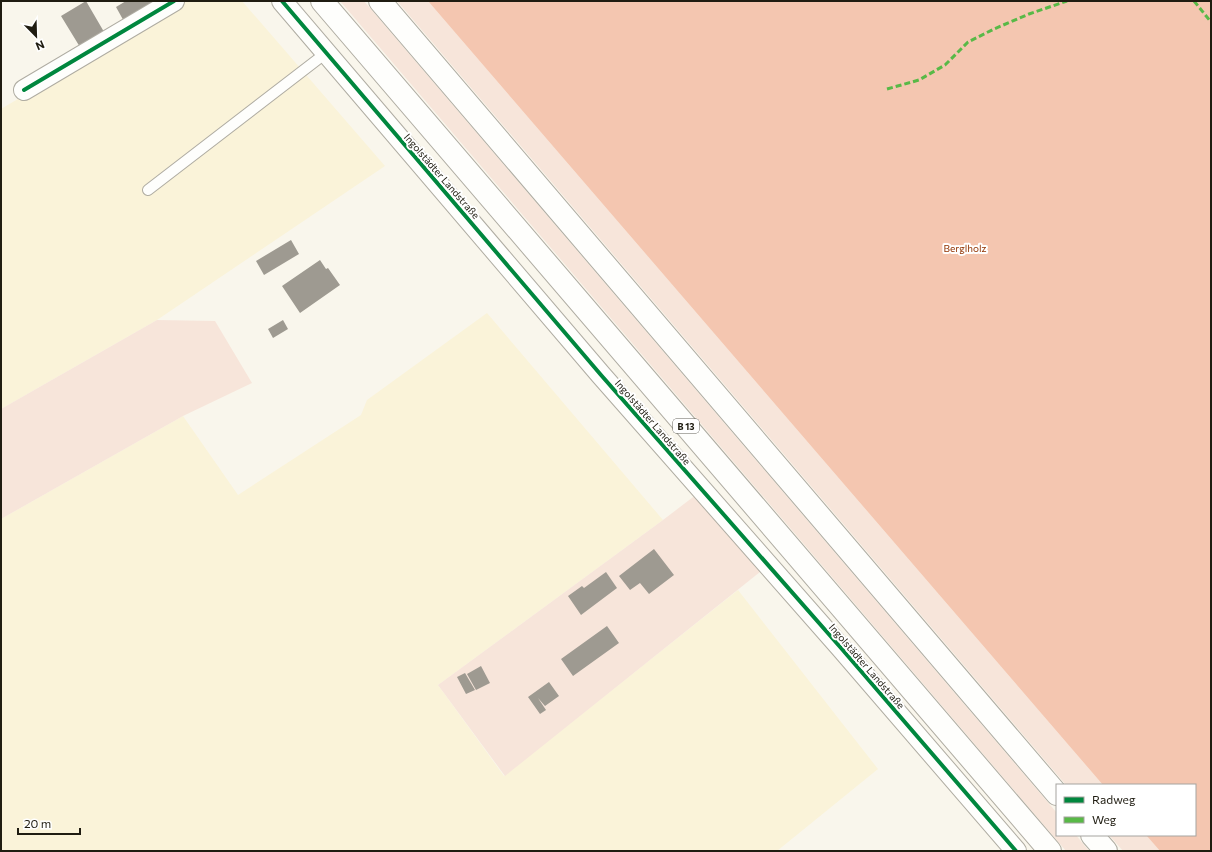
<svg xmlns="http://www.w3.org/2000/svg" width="1212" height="852" viewBox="0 0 1212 852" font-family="Commissioner,sans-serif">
<rect width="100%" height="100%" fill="#f9f6ec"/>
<path fill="#faf3d9" d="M183,1H242L385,166L157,320L1,409V109Z
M487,313L663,520L438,685L504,776L738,590L878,769L777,851H1V519L183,416L238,495L361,415L367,400Z"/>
<path fill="#f7e5da" d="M340,1H364L1057,813V835H1076L1089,851H1066Z
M397,1H428L1103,785H1066Z
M157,320L215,321L252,383L183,416L1,519V409Z
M701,491L765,568L505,776L438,685L663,520Z
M1109,835H1146L1160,851H1123Z"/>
<path fill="#f4c6b0" d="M428,1H1211V851H1160L1146,835H1195V785H1103Z"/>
<path fill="#9e9a91" d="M86,1L107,37L83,52L61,16Z
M126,1H150L155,8L126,25L116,7Z
M291,240L299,254L264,275L256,261Z
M320,260L326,269L328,268L340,285L300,313L282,286Z
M283,320L288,329L273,338L268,329Z
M654,549L674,575L649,594L640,583L630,590L619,576Z
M606,572L617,588L581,615L568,596L582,586L584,588Z
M607,626L619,643L573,676L561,659Z
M481,666L490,683L476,690L467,674Z
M465,673L475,690L466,694L457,677Z
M549,682L559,696L545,706L538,698L546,710L540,714L528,697Z"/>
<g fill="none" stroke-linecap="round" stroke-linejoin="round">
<defs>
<path id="service" d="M148,190L326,53"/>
<path id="minor" d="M282,1L601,375L841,648L1016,851
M24,90L174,1"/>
<path id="primary" d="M322,1L1050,851
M380,1L1057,794
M1092,835L1106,851"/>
</defs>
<use href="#service" stroke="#afaca2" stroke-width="12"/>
<use href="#minor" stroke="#afaca2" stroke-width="22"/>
<use href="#primary" stroke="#afaca2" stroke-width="24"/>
<use href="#service" stroke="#fefefc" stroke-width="10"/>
<use href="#minor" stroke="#fefefc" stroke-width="20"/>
<use href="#primary" stroke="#fefefc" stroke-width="22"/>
<path stroke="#58b947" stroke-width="3" stroke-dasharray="6 3" stroke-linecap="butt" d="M1194,1L1211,22
M887,89L919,80L945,65L968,42L994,29L1029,14L1067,1"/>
<defs>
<path id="cycleway" d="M282,1L601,375L841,648L1016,851
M24,90L174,1"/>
</defs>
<use href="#cycleway" stroke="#fff" stroke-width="6"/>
<use href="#cycleway" stroke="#00873e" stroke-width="4"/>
</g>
<g text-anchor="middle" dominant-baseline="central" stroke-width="4" stroke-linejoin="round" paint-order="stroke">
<rect fill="#fff" stroke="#626058" stroke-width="1" x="673" y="419" width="26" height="14" rx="3"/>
<g font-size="9" font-weight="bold" fill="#1f1c11">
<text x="686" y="426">B 13</text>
</g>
<g font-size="10" fill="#1f1c11" stroke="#fff">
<text transform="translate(442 176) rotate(49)">Ingolstädter Landstraße</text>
<text transform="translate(653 422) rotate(49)">Ingolstädter Landstraße</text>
<text transform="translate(867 666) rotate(49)">Ingolstädter Landstraße</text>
</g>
<g font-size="10" fill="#903201" stroke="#fff">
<text x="965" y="248">Berglholz</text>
</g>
</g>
<rect width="1212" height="852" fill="none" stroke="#1f1c11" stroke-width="4"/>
<rect x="1056" y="784" width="140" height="52" fill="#ffffff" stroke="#a5a4a0"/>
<rect x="1064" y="797" width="20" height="6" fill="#00873e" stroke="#a5a4a0"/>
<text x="1092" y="804" font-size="12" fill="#1f1c11">Radweg</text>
<rect x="1064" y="817" width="20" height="6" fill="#58b947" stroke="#a5a4a0"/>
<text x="1092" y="824" font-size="12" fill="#1f1c11">Weg</text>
<g transform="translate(36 36) rotate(157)" stroke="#ffffff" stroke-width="3" paint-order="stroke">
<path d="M0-3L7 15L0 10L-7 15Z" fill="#1f1c11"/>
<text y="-6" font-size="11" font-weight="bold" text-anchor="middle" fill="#1f1c11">N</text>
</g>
<path d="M18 828v6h62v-6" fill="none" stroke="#1f1c11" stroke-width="2"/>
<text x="24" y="828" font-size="12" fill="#1f1c11" stroke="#ffffff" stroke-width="3" paint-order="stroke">20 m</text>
</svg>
